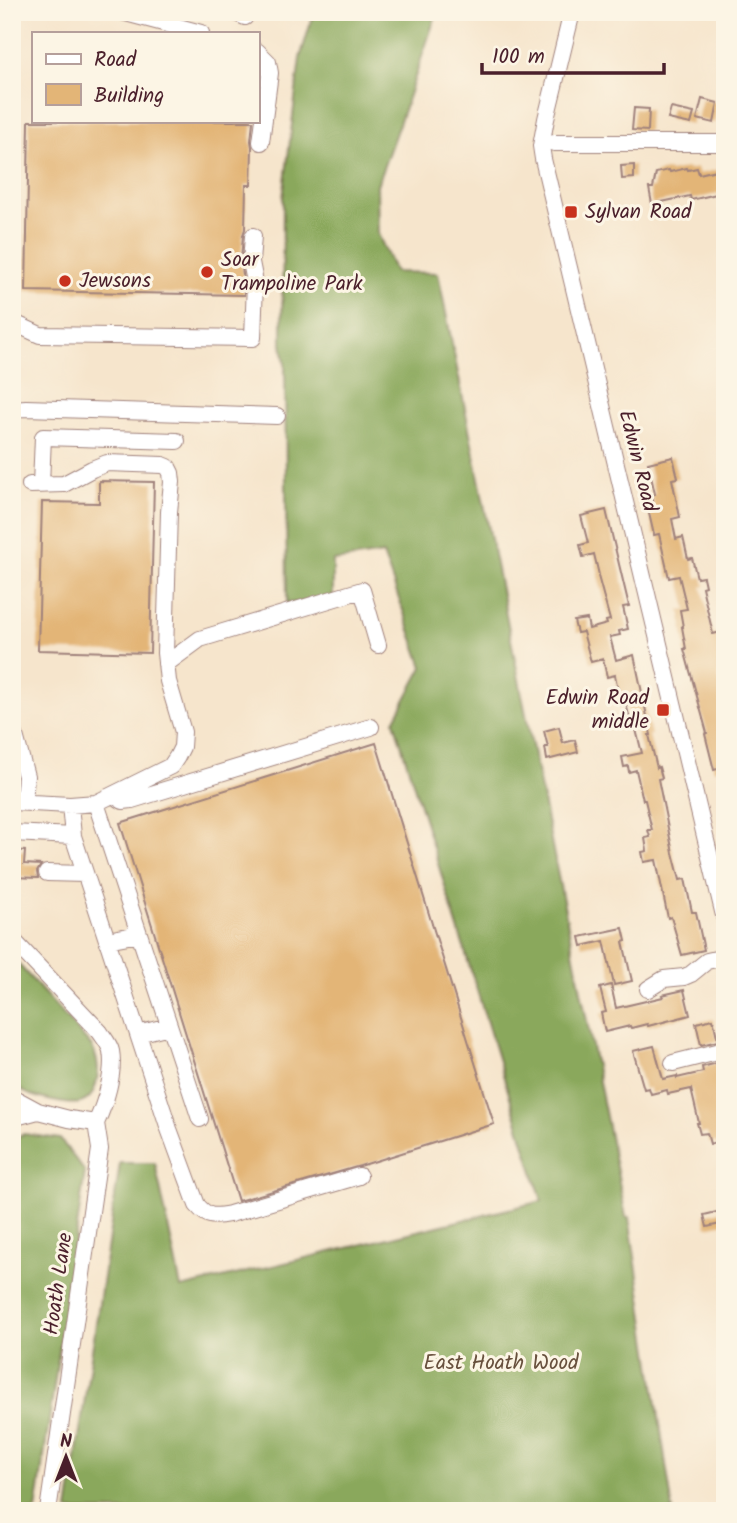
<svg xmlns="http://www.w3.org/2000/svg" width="737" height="1523" viewBox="0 0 737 1523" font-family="Kalam,sans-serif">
<rect width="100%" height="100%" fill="#fcf5e5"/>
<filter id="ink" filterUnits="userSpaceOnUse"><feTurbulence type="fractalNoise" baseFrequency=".0143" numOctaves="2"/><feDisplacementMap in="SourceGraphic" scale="14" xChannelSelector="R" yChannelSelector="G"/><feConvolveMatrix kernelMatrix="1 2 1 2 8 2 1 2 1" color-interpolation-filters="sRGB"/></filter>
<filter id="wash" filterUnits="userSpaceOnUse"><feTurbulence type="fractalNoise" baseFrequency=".00686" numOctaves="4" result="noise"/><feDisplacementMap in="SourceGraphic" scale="28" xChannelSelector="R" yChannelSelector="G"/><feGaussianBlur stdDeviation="1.57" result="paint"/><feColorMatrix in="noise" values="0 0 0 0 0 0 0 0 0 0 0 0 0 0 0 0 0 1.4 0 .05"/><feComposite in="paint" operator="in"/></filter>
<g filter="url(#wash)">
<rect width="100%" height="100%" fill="#f6e5cc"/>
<path fill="#8aa85b" stroke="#6a6443" stroke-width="2" d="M314,12H437L405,107L377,185L378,234L395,272L438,273L626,1217H629L673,1511H68L120,1163H155L181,1288L542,1201L394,721L423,667L383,554L333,561V599L287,604L285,362L282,344L283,198L300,58Z
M12,957L92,1047C98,1059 100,1070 96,1084C90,1108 73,1105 53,1101C34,1097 28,1095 12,1085Z
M24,1134L60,1139L85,1172L36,1511H12V1138Z"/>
<g id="blocks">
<path fill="#e3b577" d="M702,99L718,103L714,123L697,119Z
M634,108L649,109L648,131L632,130Z
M671,108L694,113L691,124L668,119Z
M29,121H253L251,141L252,147L251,185H246L245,229L243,235L241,261L244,281V295L26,291Z
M634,165V178L622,179L621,166Z
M687,168L688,170L697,168L699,174L721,169L725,192L691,200L690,196L652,204L649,188H653L656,173L669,170L670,172Z
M673,457L678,478L672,479L680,517L672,519L676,539L683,537L688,559L692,558L697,578L703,577L705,586L702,587L713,634L725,631V673L718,674L723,693H725V767L714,770L705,734L707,733L684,649H686L682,627H683L680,610L687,609L679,576L669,578L659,534L654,535L648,509L654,508L651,495L655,494L648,463Z
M99,481L154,482L150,653L38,650L42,502L99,503Z
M606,510L629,606L623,607L628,629L619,631L620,635L610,637L616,660L634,655L651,735H649L657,768L659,767L662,778L658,779L673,853L680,880L685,879L692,912H696L704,950L682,955L671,917L668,918L656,860L644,862L642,852L647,851L645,838L650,837L648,830H652L645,800H643L636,770L629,772L628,766L624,767L622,757L642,753L633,718L630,719L626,704L621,705L615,675L607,677L603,659L591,662L583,632L577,633L574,621L587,619L589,629L607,624L606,621L610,620L598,576L599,575L594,554L583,557L580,545L588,543L581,516Z
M559,727L563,743L575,740L578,752L547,760L545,747H548L544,731Z
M376,743L494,1124L360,1166L238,1201L120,823Z
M12,850L25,851L24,864L41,865L37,872L38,878L12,877Z
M623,928L626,941L623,942L632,981L614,985L604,941L582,946L580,937Z
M611,985L616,1008L663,997L662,995L684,990L690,1015L648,1026L647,1024L631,1028L630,1026L605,1032L601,1013L606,1012L600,988Z
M713,1019L718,1041L701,1045L696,1023Z
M654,1046L663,1079L677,1076V1078L703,1072L702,1067L721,1062L725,1076V1095H722L725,1107V1161L722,1162L716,1142L710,1144L707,1133L700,1134L697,1123H699L691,1089L668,1094L667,1090L651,1094L649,1088L644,1089L633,1051Z
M725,1210V1223L707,1227L704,1215Z"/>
</g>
</g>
<g filter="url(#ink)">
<use href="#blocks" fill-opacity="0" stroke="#a0827c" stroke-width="2"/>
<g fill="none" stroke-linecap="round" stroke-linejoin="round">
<defs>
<path id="minor" d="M122,12L201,33
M234,12L245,17
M572,12L546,119L541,146L543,159L725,920
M257,51L268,62L270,73L261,142
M554,143H725
M12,322L40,335L253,338L255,282L251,262L253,236
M12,409L26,408L277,416
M41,484L43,437L177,441
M166,664L200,639L362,590L378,645
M12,724L26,776L24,803
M113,795L123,801L132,800L371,727
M12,802L70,805L96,803L171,766L177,757L182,747L183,732L168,681L165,653L169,512L172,482L171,473L168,467L163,465L107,463L92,469L64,484L30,485
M96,803L200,1119
M70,805L73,836L169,1129L197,1205C208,1218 214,1217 230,1214L359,1176
M12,833L73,836
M47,873L85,874
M12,939L100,1032C104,1038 110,1045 111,1051C115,1073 105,1104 96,1123
M107,940L139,934
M648,989L664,979L684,977L691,974L707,961L725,957
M138,1034L169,1026
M673,1063L725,1050
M12,1097L38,1111L69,1119L96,1123
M12,1118L38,1111
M48,1511L100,1149L96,1123"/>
</defs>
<use href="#minor" stroke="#a0827c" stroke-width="18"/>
<use href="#minor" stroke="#fff" stroke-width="16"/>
</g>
</g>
<g fill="#c8321e" stroke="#fcf5e5" stroke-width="2.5">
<rect x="564" y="205" width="14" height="14" rx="3.5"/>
<circle cx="207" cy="272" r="7"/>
<circle cx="65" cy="281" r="7"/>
<rect x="656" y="703" width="14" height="14" rx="3.5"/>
</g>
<g text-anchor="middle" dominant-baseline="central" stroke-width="6" stroke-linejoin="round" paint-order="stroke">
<g font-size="21" fill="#4a1f2b" stroke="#fcf5e5" text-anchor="start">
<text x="585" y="212">Sylvan Road</text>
<text x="221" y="260">Soar<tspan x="221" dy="24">Trampoline Park</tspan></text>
<text x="79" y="281">Jewsons</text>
<text x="649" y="698" text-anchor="end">Edwin Road<tspan x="649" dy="24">middle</tspan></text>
</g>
<g font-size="21" fill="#4a1f2b" stroke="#fcf5e5">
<text transform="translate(637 461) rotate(76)">Edwin Road</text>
<text transform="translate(59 1284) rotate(-82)">Hoath Lane</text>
</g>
<g font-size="21" fill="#68503d" stroke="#fcf5e5">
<text x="501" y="1363">East Hoath Wood</text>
</g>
</g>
<rect width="737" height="1523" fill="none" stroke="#fcf5e5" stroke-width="42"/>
<rect x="32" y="32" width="228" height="91" fill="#fcf5e5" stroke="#b59f9b" stroke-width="2"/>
<rect x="46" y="54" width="35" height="10" fill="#ffffff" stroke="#b59f9b" stroke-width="2"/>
<text x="94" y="66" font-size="21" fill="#4a1f2b">Road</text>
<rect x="46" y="84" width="35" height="21" fill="#e3b577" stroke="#b59f9b" stroke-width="2"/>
<text x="94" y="102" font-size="21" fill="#4a1f2b">Building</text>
<g transform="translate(66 1457)" stroke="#fcf5e5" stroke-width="5" paint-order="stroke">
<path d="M0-5L12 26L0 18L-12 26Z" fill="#4a1f2b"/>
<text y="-10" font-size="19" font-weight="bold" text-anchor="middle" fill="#4a1f2b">N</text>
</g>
<path d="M482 63v10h182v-10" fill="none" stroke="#4a1f2b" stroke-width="3.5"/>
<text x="492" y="63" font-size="21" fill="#4a1f2b" stroke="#fcf5e5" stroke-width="5" paint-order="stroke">100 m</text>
</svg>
